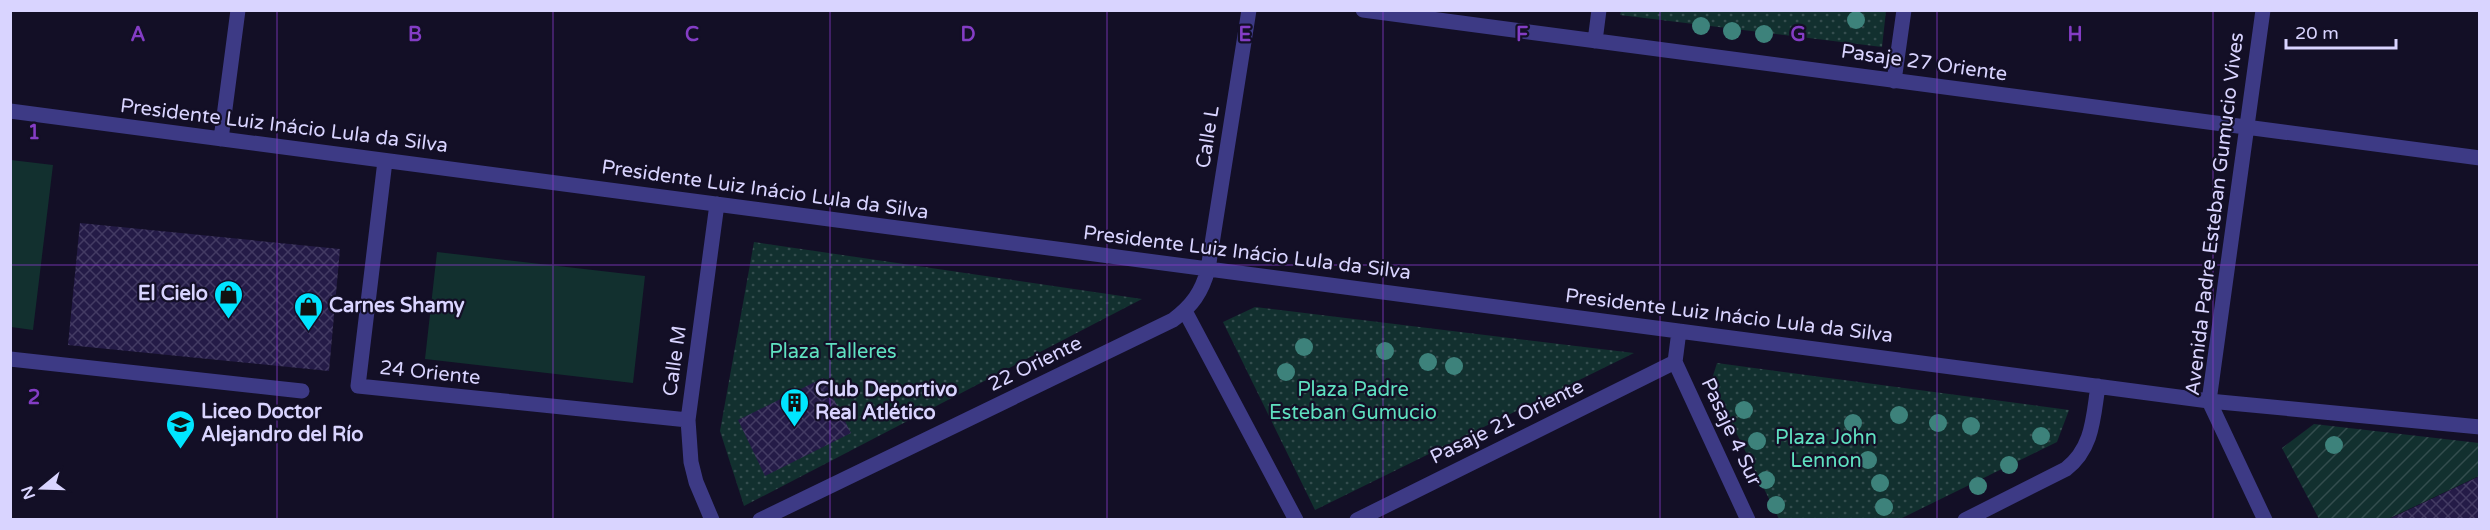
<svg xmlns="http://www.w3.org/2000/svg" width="2490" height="530" viewBox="0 0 2490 530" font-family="'Varela Round',sans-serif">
<defs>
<pattern id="park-dots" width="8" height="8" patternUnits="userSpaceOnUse" patternTransform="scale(1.5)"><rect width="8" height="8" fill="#12302f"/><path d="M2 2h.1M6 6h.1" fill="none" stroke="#344d4e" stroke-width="1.8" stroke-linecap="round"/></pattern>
<pattern id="garden-furrows" width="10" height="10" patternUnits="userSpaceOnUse" patternTransform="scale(1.5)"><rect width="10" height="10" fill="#12302f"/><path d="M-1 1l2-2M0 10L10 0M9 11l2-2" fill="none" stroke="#344d4e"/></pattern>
<pattern id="building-cross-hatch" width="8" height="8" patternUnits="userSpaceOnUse" patternTransform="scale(1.5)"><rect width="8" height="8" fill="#241b47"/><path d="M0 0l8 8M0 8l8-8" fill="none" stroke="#433b63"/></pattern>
</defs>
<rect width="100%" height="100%" fill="#130f26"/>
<path fill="url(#park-dots)" d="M1621,11L1886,10V11L1882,47L1620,15Z
M754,242L1142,299L744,506L720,431Z
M1255,307L1634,353L1315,510L1223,322Z
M1717,363L2069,410L2057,442L1900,519H1779L1711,382Z"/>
<path fill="url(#garden-furrows)" d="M2314,424L2479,443V476L2388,519H2319L2282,448Z"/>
<path fill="#12302f" d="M11,160L53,165L33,330L11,327Z
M437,252L645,276L633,383L425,359Z"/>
<path fill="url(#building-cross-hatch)" d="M80,223L340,249L329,371L68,345Z
M823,378L851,433L765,476L738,420Z
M2480,476V520H2387Z"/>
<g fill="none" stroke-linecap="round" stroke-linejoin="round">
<path stroke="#3d3a85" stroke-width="15" d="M1363,10L2480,158
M2263,10L2209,401L2265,520
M1595,41L1599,10
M1894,81L1904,10
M10,111L2209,401L2480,427
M221,139L238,10
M385,161L358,386L688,420
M1185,311L1296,520
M10,359L302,391
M1675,362L1748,520
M1675,362L1679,331
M712,520L696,482L691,462L688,420L717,204
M760,520L1173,320C1192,306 1202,292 1208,269L1249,10
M1357,520L1675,362
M1965,520L2066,469C2093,448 2093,418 2098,386"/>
</g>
<g fill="#3d827b">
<circle cx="1856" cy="20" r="9"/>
<circle cx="1701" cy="26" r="9"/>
<circle cx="1732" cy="31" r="9"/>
<circle cx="1764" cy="34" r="9"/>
<circle cx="1304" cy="347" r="9"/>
<circle cx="1385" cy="351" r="9"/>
<circle cx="1428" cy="362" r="9"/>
<circle cx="1454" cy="366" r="9"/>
<circle cx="1286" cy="372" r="9"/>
<circle cx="1744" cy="410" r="9"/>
<circle cx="1899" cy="415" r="9"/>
<circle cx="1853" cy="423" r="9"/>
<circle cx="1938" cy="423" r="9"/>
<circle cx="1971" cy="426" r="9"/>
<circle cx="2041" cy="436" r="9"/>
<circle cx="1757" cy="441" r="9"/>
<circle cx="2334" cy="445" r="9"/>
<circle cx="1868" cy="460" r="9"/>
<circle cx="2009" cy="465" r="9"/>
<circle cx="1766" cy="480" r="9"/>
<circle cx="1880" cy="483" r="9"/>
<circle cx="1978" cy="486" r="9"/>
<circle cx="1776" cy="505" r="9"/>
<circle cx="1884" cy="507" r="9"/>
</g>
<path fill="none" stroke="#843dc5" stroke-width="1.5" stroke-opacity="0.55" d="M277,10V520M553,10V520M830,10V520M1107,10V520M1383,10V520M1660,10V520M1937,10V520M2213,10V520M10,265H2480"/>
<defs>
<symbol id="shop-pin" viewBox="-11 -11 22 30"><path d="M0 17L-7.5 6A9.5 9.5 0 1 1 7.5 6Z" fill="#00e5ff" stroke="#130f26"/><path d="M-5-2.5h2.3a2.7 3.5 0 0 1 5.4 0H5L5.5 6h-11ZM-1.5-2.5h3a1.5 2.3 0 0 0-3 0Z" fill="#111"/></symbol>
<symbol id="building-pin" viewBox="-11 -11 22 30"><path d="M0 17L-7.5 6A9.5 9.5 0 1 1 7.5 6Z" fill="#00e5ff" stroke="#130f26"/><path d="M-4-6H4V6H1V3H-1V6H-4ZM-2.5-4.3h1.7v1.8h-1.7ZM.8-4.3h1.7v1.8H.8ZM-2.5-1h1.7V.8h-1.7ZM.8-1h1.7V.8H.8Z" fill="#111"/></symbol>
<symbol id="school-pin" viewBox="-11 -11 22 30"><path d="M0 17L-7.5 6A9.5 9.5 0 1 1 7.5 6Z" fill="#00e5ff" stroke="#130f26"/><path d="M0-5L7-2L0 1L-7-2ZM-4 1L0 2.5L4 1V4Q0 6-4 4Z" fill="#111"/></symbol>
</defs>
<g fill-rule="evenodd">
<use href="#shop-pin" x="212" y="278" width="33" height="45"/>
<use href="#shop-pin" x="292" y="290" width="33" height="45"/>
<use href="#building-pin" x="778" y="386" width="33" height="45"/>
<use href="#school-pin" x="164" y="408" width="33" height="45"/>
</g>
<g text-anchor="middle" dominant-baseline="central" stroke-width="4.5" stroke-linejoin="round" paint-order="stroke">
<g font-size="20" fill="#d9d4ff" stroke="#130f26">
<text transform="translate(1924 63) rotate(8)">Pasaje 27 Oriente</text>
<text transform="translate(284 126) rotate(7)">Presidente Luiz Inácio Lula da Silva</text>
<text transform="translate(1208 137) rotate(-81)">Calle L</text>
<text transform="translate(765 190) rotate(8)">Presidente Luiz Inácio Lula da Silva</text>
<text transform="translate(2215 214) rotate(-83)">Avenida Padre Esteban Gumucio Vives</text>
<text transform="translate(1247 253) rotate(7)">Presidente Luiz Inácio Lula da Silva</text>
<text transform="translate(1729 316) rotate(7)">Presidente Luiz Inácio Lula da Silva</text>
<text transform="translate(675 361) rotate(-82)">Calle M</text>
<text transform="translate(1035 364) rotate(-26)">22 Oriente</text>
<text transform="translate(430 373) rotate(6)">24 Oriente</text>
<text transform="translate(1507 422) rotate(-26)">Pasaje 21 Oriente</text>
<text transform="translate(1731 432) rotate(65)">Pasaje 4 Sur</text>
</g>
<g font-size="20" font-weight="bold" fill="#d9d4ff" stroke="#130f26" text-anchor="start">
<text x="208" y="294" text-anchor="end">El Cielo</text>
<text x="329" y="306">Carnes Shamy</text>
<text x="815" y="390">Club Deportivo<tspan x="815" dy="23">Real Atlético</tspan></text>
<text x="201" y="412">Liceo Doctor<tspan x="201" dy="23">Alejandro del Río</tspan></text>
</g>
<g font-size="20" fill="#5fe0c0" stroke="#130f26">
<text x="833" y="352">Plaza Talleres</text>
<text x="1353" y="390">Plaza Padre<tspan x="1353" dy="23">Esteban Gumucio</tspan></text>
<text x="1826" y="438">Plaza John<tspan x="1826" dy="23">Lennon</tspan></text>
</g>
</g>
<g font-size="20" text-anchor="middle" font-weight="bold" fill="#843dc5" stroke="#130f26" stroke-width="4.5" stroke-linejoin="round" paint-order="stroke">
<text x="138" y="41">A</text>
<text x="415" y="41">B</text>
<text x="692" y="41">C</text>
<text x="968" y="41">D</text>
<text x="1245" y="41">E</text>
<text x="1522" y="41">F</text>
<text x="1798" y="41">G</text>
<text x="2075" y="41">H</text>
<text x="34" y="139">1</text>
<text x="34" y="404">2</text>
</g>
<rect width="2490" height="530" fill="none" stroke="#d9d4ff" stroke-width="24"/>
<g transform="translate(42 488) rotate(251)" stroke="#130f26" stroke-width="4.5" paint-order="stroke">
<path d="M0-4.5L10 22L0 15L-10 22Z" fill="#d9d4ff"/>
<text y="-9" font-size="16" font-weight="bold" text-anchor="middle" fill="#d9d4ff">N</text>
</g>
<path d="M2286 39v9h110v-9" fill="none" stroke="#d9d4ff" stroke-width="3"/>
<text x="2295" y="39" font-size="18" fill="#d9d4ff" stroke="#130f26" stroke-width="4.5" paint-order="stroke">20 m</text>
</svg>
